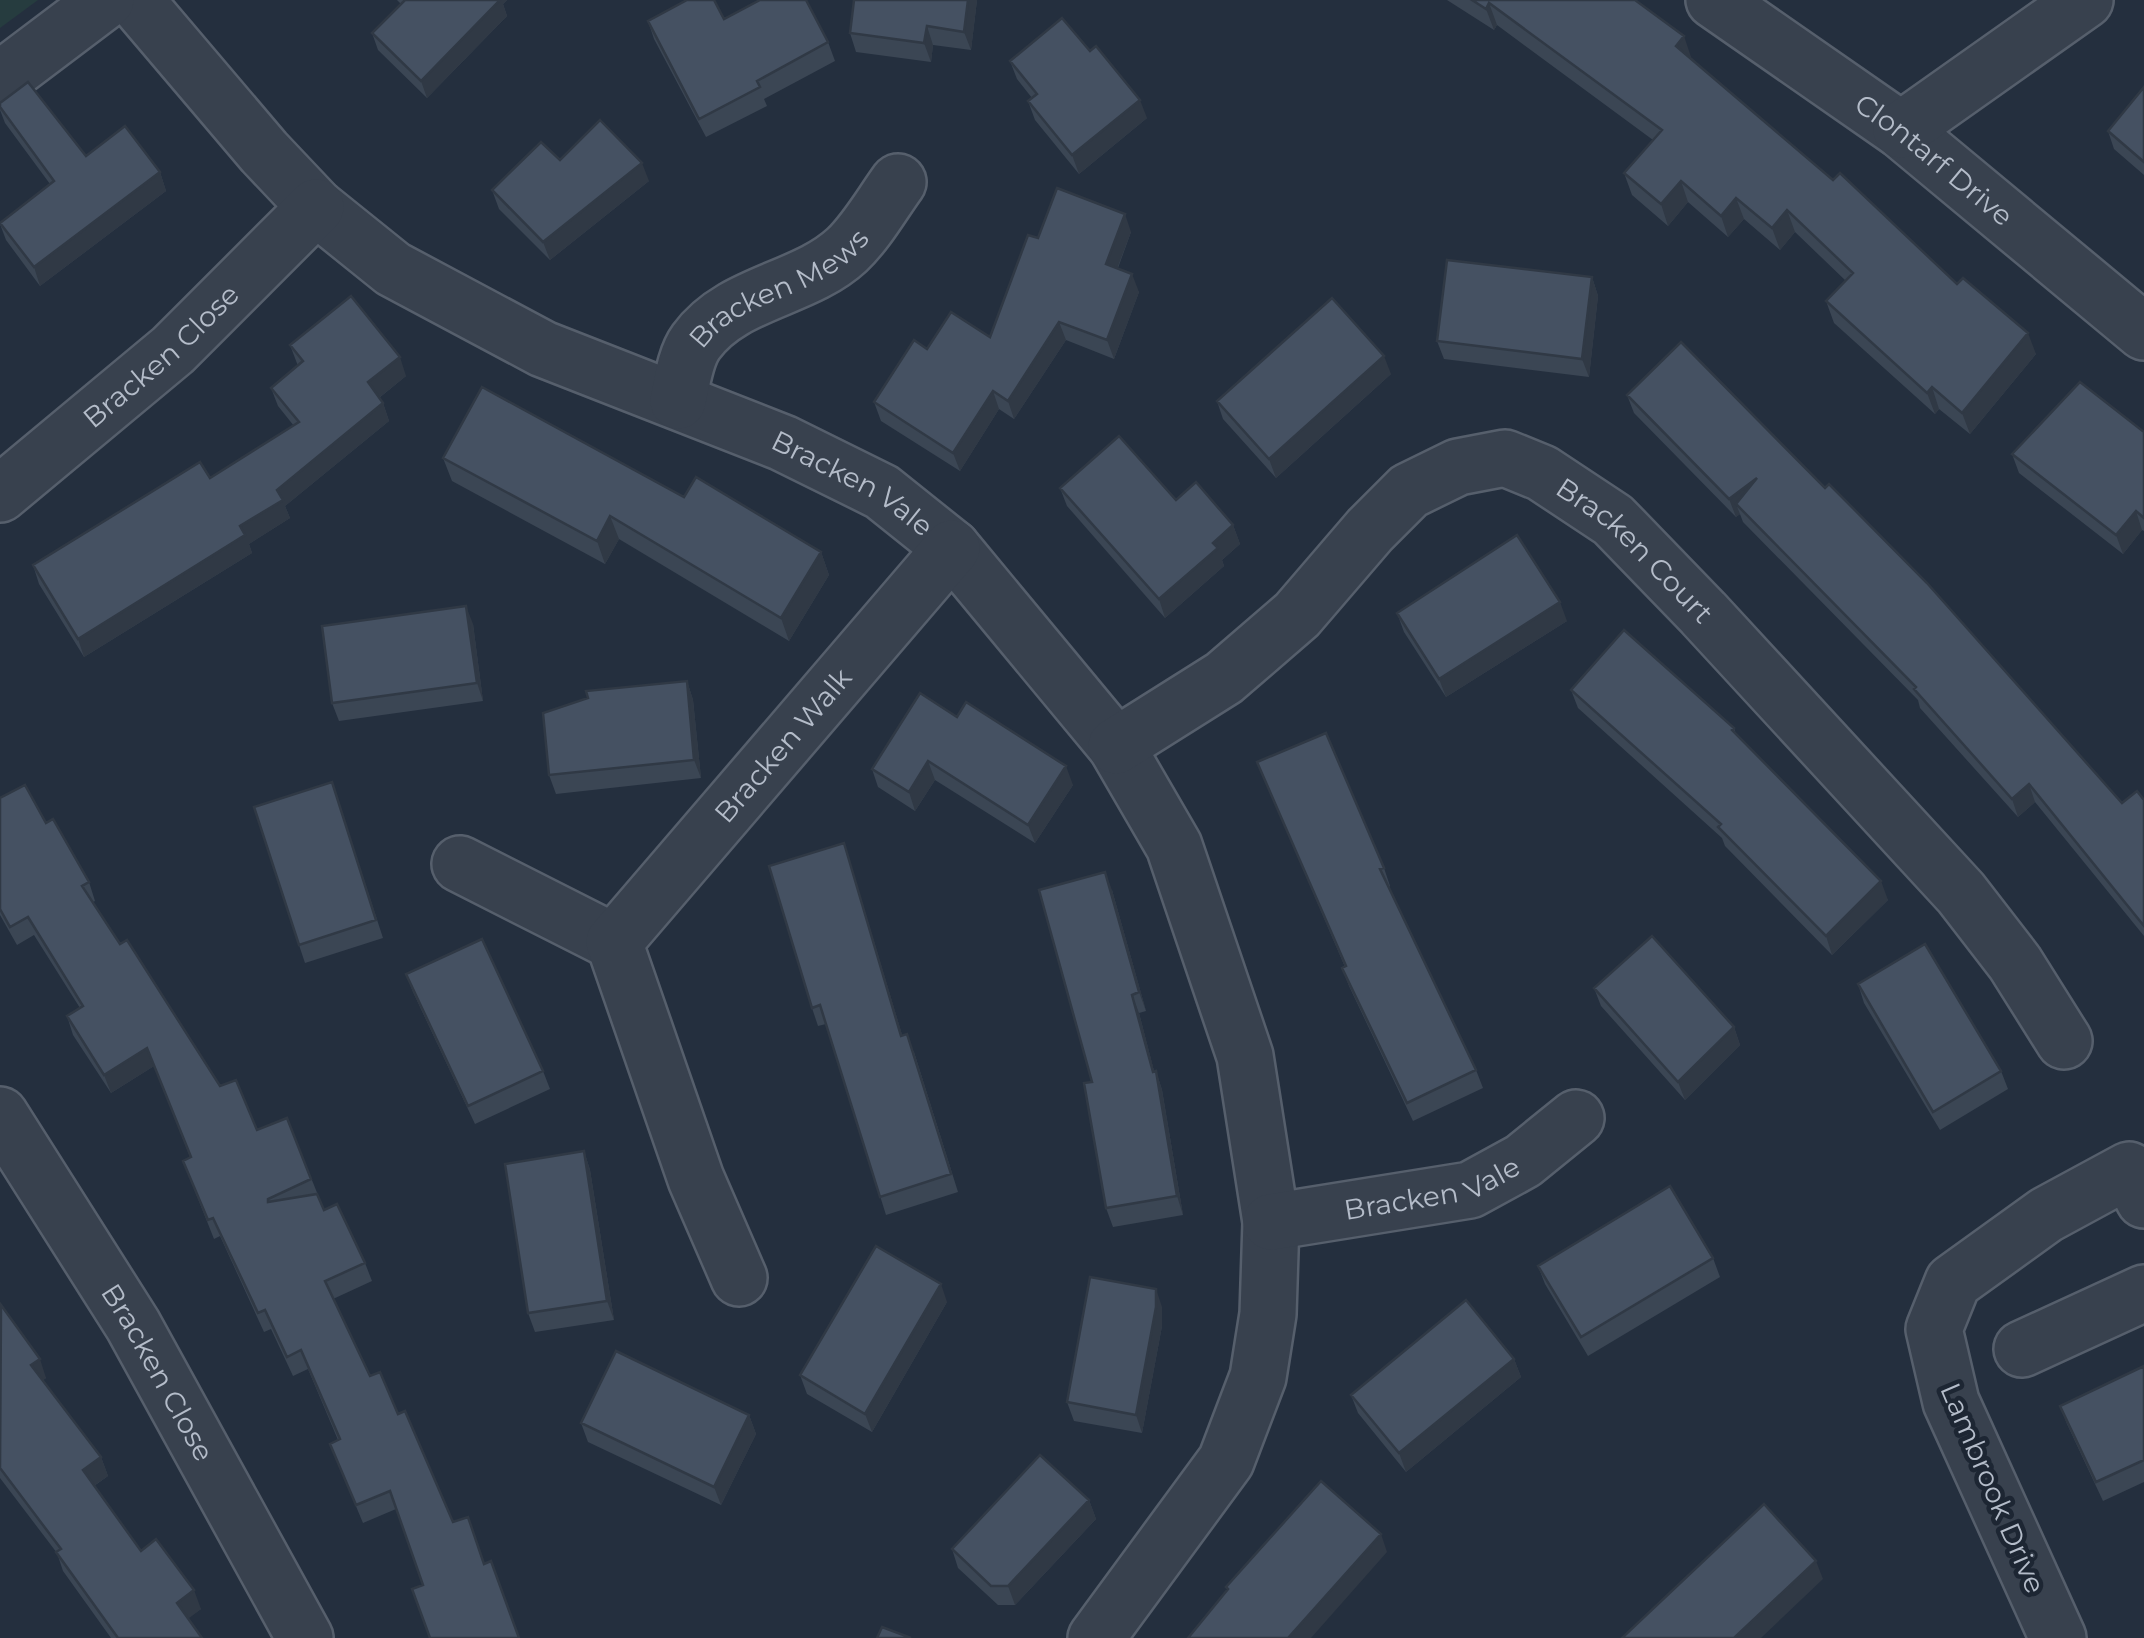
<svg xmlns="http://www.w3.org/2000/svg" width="2144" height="1638" viewBox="0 0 2144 1638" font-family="Montserrat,sans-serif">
<rect width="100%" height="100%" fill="#242f3e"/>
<path fill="#263c3f" d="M0,0H38L0,28Z"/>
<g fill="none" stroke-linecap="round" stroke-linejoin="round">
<defs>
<g id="minor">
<path id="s1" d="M135,0L264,152L316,207L393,269L543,349L783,443L882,492L952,548L1116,746L1174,846L1245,1056L1271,1222L1268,1314L1258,1377L1226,1461L1096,1638"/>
<path id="s2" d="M1714,0L1901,130L2144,332"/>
<path d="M0,80L106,0"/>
<path d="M1901,130L2085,0"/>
<path id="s3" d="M678,401C682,383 685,357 696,342C732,292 804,290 847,250C867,231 882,204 898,182"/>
<path id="s4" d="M0,494L173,350L316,207"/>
<path id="s5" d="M1116,746L1224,678L1297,615L1370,530L1409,491L1458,467L1505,458L1542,473L1613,520L1703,613L1961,893L2015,963L2064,1041"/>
<path d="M460,864L614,942"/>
<path id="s6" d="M0,1115L133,1325L305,1638"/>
<path id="s7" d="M1271,1222L1470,1190L1523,1161L1576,1118"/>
<path id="s8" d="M739,1278L696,1179L614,942L952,548"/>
<path d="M2022,1349L2144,1293"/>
<path d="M2058,1638L1951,1402L1934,1329L1953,1282L2046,1215L2129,1170L2144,1200"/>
</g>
</defs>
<use href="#minor" stroke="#565f6c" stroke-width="60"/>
<use href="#minor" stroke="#38414e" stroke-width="55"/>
</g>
<path fill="#3b4654" d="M397,0H507L503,4L507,16L427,98L378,50L372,33L401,4Z
M977,0L971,50L933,45L931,62L856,52L850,33Z
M1447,0H1635L1691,57L1690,59L1957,284L2036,354L1970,434L1939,409L1935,414L1834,323L1826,301L1846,281L1795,232L1780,250L1744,219L1728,237L1688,202L1668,226L1632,195L1624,173L1653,140L1497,25L1494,30Z
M724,19L828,42L835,61L764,99L767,106L706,137L654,39L648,21Z
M1010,61L1147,118L1079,174L1035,120L1028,101L1032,98L1017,79Z
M2144,87V175L2114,149L2108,131Z
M0,103L86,156L160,172L166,191L40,286L6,240L0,224L50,184L5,123L0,110Z
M560,160L649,181L550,260L499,209L492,190Z
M1131,232L1118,268L1139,292L1114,359L1066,340L1014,419L999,409L960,471L881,421L874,402L927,349L990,337L1038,238Z
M1592,277L1598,296L1589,377L1444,359L1437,341Z
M290,345L406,376L379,398L383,403L389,421L285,506L290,518L249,544L252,553L84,657L39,584L33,565L210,478L294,426L278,406L271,388L298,366Z
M1391,374L1276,478L1223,419L1217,401Z
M1627,395L2122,803L2144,800V936L2035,802L2018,817L1920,708L1918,700L1743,522L1740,514L1736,517L1634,413Z
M2144,432V531L2142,530L2123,554L2019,473L2012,454Z
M443,458L684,497L821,552L829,575L789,641L619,539L605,564L452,481Z
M1060,488L1176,500L1233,525L1240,544L1222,560L1224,566L1165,618L1067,506Z
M1397,613L1567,621L1446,697L1404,632Z
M473,624L483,701L339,721L332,703Z
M687,681L693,700L701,778L556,794L549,775Z
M1571,690L1734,728L1736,734L1888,900L1832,955L1725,846L1722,838L1578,708Z
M957,717L1073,785L1035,843L935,780L915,811L878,787L872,769Z
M1257,762L1384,868L1390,886L1389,887L1476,1070L1483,1088L1413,1121L1349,986L1342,968L1345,967Z
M332,782L383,938L305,963L299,945Z
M0,798L46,823L89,882L95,901L93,902L120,944L220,1086L257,1130L287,1118L324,1210L365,1263L372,1281L333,1299L423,1585L396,1509L363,1523L330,1444L338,1440L308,1369L293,1376L271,1329L264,1332L220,1236L214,1239L183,1161L190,1157L154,1066L111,1093L73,1035L67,1016L80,1008L34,935L17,945L0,915Z
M850,862L902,1035L914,1052L958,1192L886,1215L826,1024L818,1026L812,1008Z
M1112,890L1146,1011L1139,1013L1154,1071H1156L1162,1090L1183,1215L1113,1227L1106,1208L1092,1082Z
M406,974L543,1071L550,1089L475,1124L413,992Z
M1858,984L2001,1071L2008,1089L1940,1130L1864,1003Z
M1594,988L1734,1027L1740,1045L1685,1100L1601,1006Z
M584,1151L590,1170L614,1320L535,1332L528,1313Z
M1713,1258L1720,1277L1588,1356L1545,1284L1538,1266Z
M947,1302L872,1432L807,1394L800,1375Z
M0,1306L46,1378L43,1380L101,1457L108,1476L94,1486L141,1551L201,1609L188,1618L202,1638H111L63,1571L57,1553L0,1478Z
M1162,1307V1326L1142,1433L1074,1421L1067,1402Z
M1514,1359L1521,1377L1406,1472L1358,1413L1351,1395Z
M2144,1366V1482L2103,1501L2067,1424L2060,1406Z
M749,1415L756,1434L721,1505L588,1442L581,1423Z
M1089,1500L1096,1519L1015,1605H998L958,1568L952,1549Z"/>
<path fill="#303945" d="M496,0H507L503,4L507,16L427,98L421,81Z
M968,0H977L971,50L964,32Z
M1489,3L1497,25L1494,30L1486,9Z
M927,26L933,45L931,62L924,43Z
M1684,36L1691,57L1684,68L1676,46Z
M1140,100L1147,118L1079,174L1072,155Z
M642,163L649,181L550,260L543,242Z
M160,172L166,191L40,286L34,267Z
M1681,181L1688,202L1668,226L1661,204Z
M1736,198L1744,219L1728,237L1721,216Z
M1787,210L1795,232L1780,250L1772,228Z
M1125,214L1131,232L1112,282L1106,264Z
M1132,274L1139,292L1114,359L1107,340Z
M1592,277L1598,296L1589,377L1582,359Z
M1059,322L1066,340L1014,419L1008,401Z
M2028,333L2036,354L1970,434L1962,413Z
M1384,356L1391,374L1276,478L1269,459Z
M400,357L406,376L375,401L368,382Z
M1932,387L1939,409L1935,414L1927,393Z
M993,391L999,409L960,471L953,453Z
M383,403L389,421L285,506L290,518L249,544L252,553L84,657L78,639L240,526L277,490Z
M1757,478L1736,504L1740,514L1736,517L1729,499Z
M2136,511L2142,530L2123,554L2116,535Z
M610,516L619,539L605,564L597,541Z
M1233,525L1240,544L1222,560L1224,566L1165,618L1159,599L1213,543Z
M821,552L829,575L789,641L781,618Z
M1560,602L1567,621L1446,697L1439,679Z
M466,606L473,624L483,701L477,683Z
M687,681L693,700L701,778L694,760Z
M928,761L935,780L915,811L909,792Z
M1066,766L1073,785L1035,843L1028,825Z
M2029,784L2035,802L2018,817L2012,799Z
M844,843L850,862L908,1054L901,1036Z
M1105,872L1112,890L1146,1011L1139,992Z
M1881,881L1888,900L1832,955L1826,936Z
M1132,995L1139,1013L1158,1086L1156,1071L1162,1090L1183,1215L1177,1196L1153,1072Z
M1734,1027L1740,1045L1685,1100L1678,1082Z
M147,1048L154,1066L111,1093L104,1075Z
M584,1151L590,1170L614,1320L607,1301Z
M941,1284L947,1302L872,1432L865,1414Z
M1156,1289L1162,1307V1326L1142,1433L1136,1415Z
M40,1359L46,1378L38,1384L31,1365Z
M1514,1359L1521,1377L1406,1472L1399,1453Z
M749,1415L756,1434L721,1505L714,1487Z
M101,1457L108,1476L89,1489L83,1470Z
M1089,1500L1096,1519L1015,1605L1008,1586Z
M1381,1534L1387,1552L1311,1638H1288Z
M1816,1561L1823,1579L1761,1638H1734Z
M194,1590L201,1609L184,1622L177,1603Z"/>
<path fill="#455162" stroke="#303945" stroke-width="2.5" d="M405,0H500L421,81L372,33Z
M687,0H714L724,19L760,0H806L828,42L757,81L760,87L699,119L648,21Z
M854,0H968L964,32L927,26L924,43L850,33Z
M1472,0H1635L1684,36L1676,46L1833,180L1840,173L1957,284L1963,278L2028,333L1962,413L1932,387L1927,393L1826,301L1853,273L1787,210L1772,228L1736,198L1721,216L1681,181L1661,204L1624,173L1662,130L1489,3L1486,9Z
M1062,18L1090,51L1096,46L1140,100L1072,155L1028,101L1037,94L1010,61Z
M28,82L86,156L125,126L160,172L34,267L0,223L54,181L0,107V103Z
M2144,87V162L2108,131Z
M600,120L642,163L543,242L492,190L541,142L560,160Z
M1057,188L1125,214L1106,264L1132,274L1107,340L1059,322L1008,401L993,391L953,453L874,402L914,340L927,349L951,312L990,337L1028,235L1038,238Z
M1447,260L1592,277L1582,359L1437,341Z
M351,296L400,357L368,382L383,403L277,490L283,500L240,526L245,535L78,639L33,565L200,462L210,478L299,422L271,388L303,361L290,345Z
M1332,298L1384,356L1269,459L1217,401Z
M1681,342L1825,488L1829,484L1927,583L2122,803L2137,791L2144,800V926L2029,784L2012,799L1914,689L1916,687L1736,504L1757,478L1729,499L1627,395Z
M2080,382L2144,432V518L2136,511L2116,535L2012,454Z
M482,387L684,497L696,477L821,552L781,618L610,516L597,541L443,458Z
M1119,436L1176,500L1196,482L1233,525L1213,543L1218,548L1159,599L1060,488Z
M1517,535L1560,602L1439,679L1397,613Z
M466,606L477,683L332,703L322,626Z
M1624,630L1734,728L1732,730L1881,881L1826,936L1718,827L1721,824L1571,690Z
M687,681L694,760L549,775L543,713L588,698L586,691Z
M920,693L957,717L966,702L1066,766L1028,825L928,761L909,792L872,769Z
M1326,733L1384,868L1380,869L1476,1070L1407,1103L1342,968L1346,966L1257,762Z
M332,782L376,920L299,945L254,807Z
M25,785L46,823L53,819L89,882L82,886L120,944L127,940L220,1086L236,1080L257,1130L287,1118L311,1179L268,1199V1202L317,1194L324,1210L337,1204L365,1263L325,1281L370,1376L380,1372L398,1414L405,1411L453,1522L468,1517L484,1564L491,1561L519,1638H430L412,1589L423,1585L390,1491L356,1505L330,1444L340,1439L301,1350L287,1357L265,1310L258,1313L213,1218L208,1220L183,1161L191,1157L147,1048L104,1075L67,1016L83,1006L28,917L10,927L0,909V798Z
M844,843L901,1036L907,1034L951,1174L880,1197L820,1005L812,1008L769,866Z
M1105,872L1139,992L1132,995L1153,1072L1156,1071L1177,1196L1106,1208L1084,1083L1092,1082L1039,890Z
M1652,936L1734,1027L1678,1082L1594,988Z
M482,939L543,1071L468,1106L406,974Z
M1925,944L2001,1071L1933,1112L1858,984Z
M584,1151L607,1301L528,1313L505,1164Z
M1670,1186L1713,1258L1581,1337L1538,1266Z
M876,1246L941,1284L865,1414L800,1375Z
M1090,1277L1156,1289V1307L1136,1415L1067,1402Z
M1466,1300L1514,1359L1399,1453L1351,1395Z
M1,1305L40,1359L31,1365L101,1457L83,1470L141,1551L156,1539L194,1590L177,1603L202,1638H118L56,1552L61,1549L0,1468Z
M616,1351L749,1415L714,1487L581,1423Z
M2144,1366V1460L2096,1482L2060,1406Z
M1040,1455L1089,1500L1008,1586H991L952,1549Z
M1321,1481L1381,1534L1288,1638H1188L1228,1589L1226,1587Z
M1764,1504L1816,1561L1734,1638H1622Z
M882,1627L911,1638H877Z"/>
<g text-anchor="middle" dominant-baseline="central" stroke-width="9" stroke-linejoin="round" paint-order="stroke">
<g font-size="28" fill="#b4bcc9" stroke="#1d2633">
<text stroke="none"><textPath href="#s2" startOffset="272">Clontarf Drive</textPath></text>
<text stroke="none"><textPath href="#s3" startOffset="162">Bracken Mews</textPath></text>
<text stroke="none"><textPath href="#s4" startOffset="212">Bracken Close</textPath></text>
<text stroke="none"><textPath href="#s1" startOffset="882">Bracken Vale</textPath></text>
<text stroke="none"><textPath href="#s5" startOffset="655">Bracken Court</textPath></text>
<text stroke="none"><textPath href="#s8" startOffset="618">Bracken Walk</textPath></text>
<text stroke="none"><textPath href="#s7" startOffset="165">Bracken Vale</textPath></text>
<text stroke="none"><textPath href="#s6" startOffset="302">Bracken Close</textPath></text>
<text transform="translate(1993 1488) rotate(67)">Lambrook Drive</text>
</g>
</g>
</svg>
